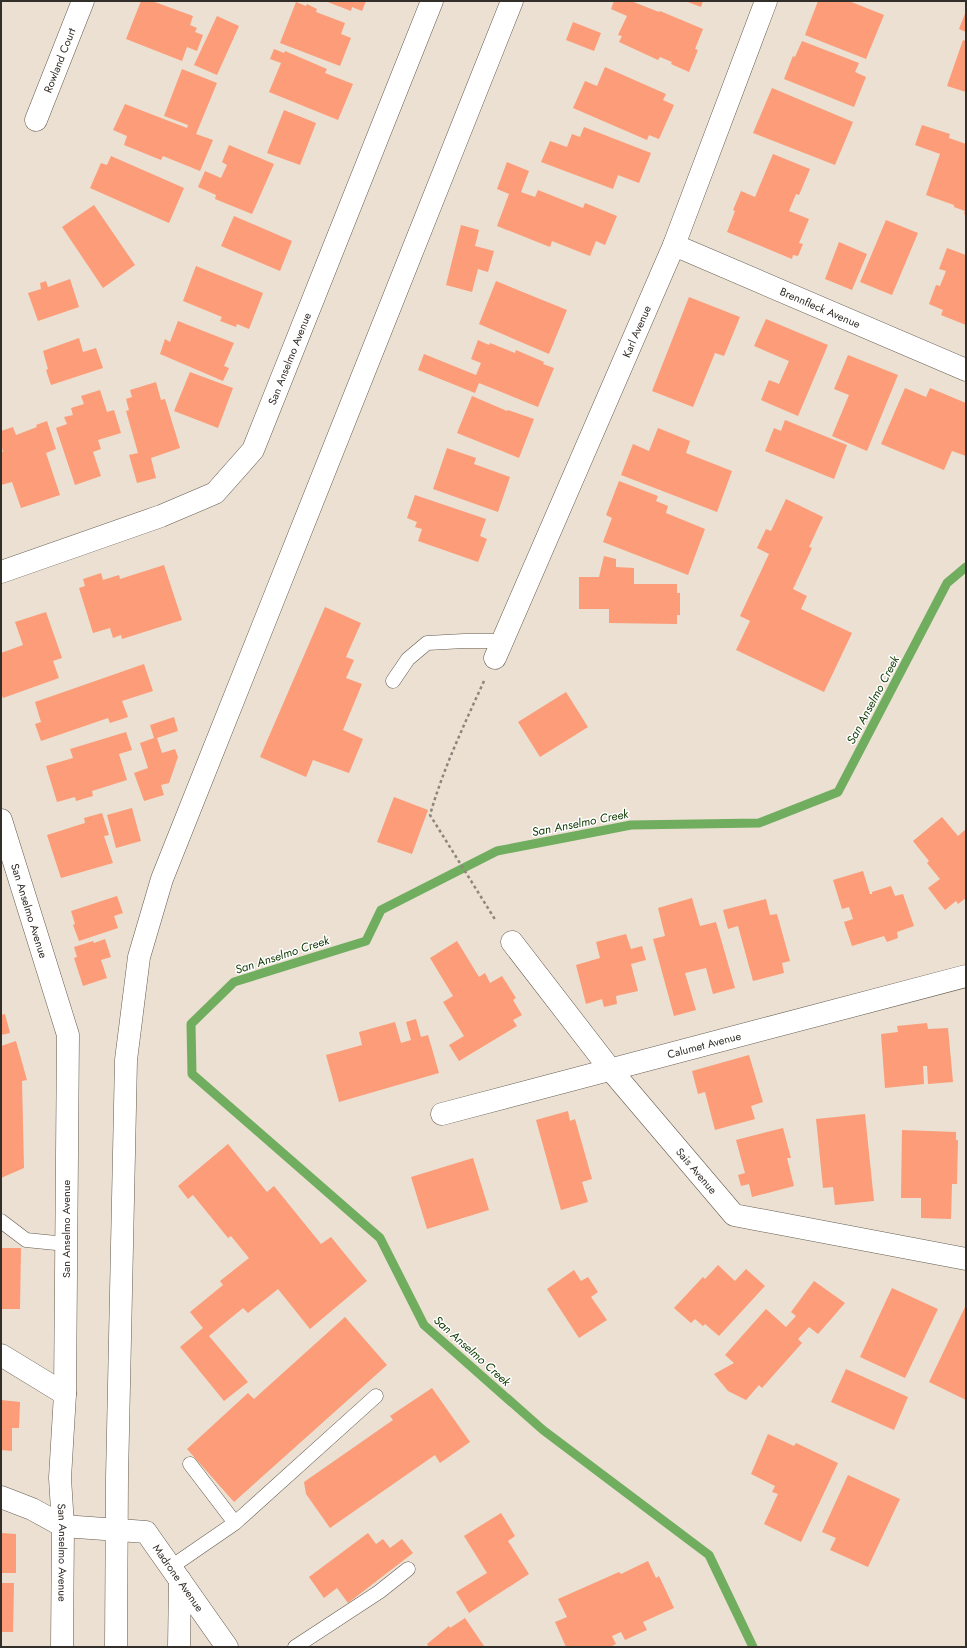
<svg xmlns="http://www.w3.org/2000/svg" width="967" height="1648" viewBox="0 0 967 1648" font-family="Jost,sans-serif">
<rect width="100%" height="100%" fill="#ebe0d2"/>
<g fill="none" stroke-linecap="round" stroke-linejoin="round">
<path stroke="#70ad5f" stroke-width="9" d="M753,1647L709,1555L543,1430L424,1325L380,1238L192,1074L191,1024L234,982L366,941L381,910L497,851L631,825L759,823L838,792L947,583L966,567"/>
</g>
<path fill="#fc9c78" d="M141,1H152L193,16L190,25L197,28L195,32L203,35L197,51L187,47L182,61L126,39Z
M325,1H366L362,11L352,7L351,11Z
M614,1H631L659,12L660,11L703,29L695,49L698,50L689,72L671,64L672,62L660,57L658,60L619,42L622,36L618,35L627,16L611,9Z
M685,1H703L701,7Z
M818,1H849L884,15L866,59L805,35Z
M296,2L306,6L307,4L317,9L316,12L345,23L341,34L351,38L340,66L280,43Z
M966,11V32L959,29Z
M217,16L239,26L217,75L194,65Z
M573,22L601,33L594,51L566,40Z
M963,40L966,41V92L947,86Z
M802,41L859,63L855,72L866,77L854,107L784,79L793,56L795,57Z
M274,49L284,53L285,51L327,69L325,73L353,84L338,120L269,92L281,63L270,59Z
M605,67L666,94L663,100L674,105L659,139L649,135L647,140L573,108L585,81L597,86Z
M182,69L217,83L196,134L213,140L200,171L163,156L161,160L124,145L127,136L113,130L125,104L187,128L188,125L164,116Z
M772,88L853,122L835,165L753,133Z
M284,110L316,123L300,165L267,153Z
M922,125L950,134L949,138L966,144V215L964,214L965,211L954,207V205L926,195L940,154L915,145Z
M584,127L651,153L639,183L618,175L613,189L541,162L550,141L567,147L572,134L580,137Z
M229,145L274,164L252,214L215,199L216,195L198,187L205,171L221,178L227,165L222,162Z
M773,154L810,169L799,195L796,194L789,211L809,219L799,243L803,244L798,256L793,255L792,259L727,232L735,211L733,210L741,191L755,197Z
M111,156L184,188L169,223L90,188L101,163L107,165Z
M507,162L529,171L521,192L535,197L538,190L583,208L585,203L617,216L605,245L596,241L590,256L552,241L550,247L497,226L509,194L497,189Z
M94,205L135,265L103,288L62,227Z
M234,216L292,241L280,271L221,246Z
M886,220L918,233L892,295L860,282Z
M461,225L479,230L475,246L494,251L488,272L478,269L472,292L446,285Z
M839,242L867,254L852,290L825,279Z
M947,248L966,255V325L941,315L943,310L929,304L936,285L940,286L946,271L939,269Z
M196,266L263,293L249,329L237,324L236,327L220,321L222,317L183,301Z
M70,279L79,307L38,321L28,293L41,289L40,283L46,281L48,287Z
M496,281L567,310L549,354L479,324Z
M689,297L740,317L724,356L715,353L693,407L652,391Z
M766,319L828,345L798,416L761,400L769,380L779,384L789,361L754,346Z
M178,321L234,343L224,366L229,368L223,381L160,354L165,339L170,342Z
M79,338L83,352L96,348L103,368L51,385L46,370L48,369L43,351Z
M478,340L489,345L490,343L515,353L516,350L544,362L543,364L554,368L538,407L479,383L475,393L418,370L424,354L476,375L481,363L471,359Z
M848,355L898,375L867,451L832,436L849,395L834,389Z
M190,372L233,388L218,428L174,411Z
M156,382L161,400L165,399L180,448L151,458L156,478L137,483L129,455L138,453L126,411L129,410L126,399L132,397L130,390Z
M905,388L926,397L930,388L966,403V456L952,451L944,470L881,444Z
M100,390L107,412L114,410L121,433L98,440L101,449L93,452L101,476L75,485L56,428L67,424L64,417L73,415L71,408L84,404L81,396Z
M472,396L507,411L508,410L534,419L519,458L457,433Z
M785,420L847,445L834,479L765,451L774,428L781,431Z
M47,421L56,449L46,453L60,495L21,508L12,482L1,485V452H3L1,444V431L13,427L16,435L37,427L36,425Z
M658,428L690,441L686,453L732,471L717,512L621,475L633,444L649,451Z
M447,448L476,458L474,464L510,477L498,512L433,489Z
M619,481L658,496L656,501L668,506L666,513L705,529L688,575L603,542L612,518L606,515Z
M415,495L486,519L480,536L487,539L478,562L418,541L422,529L415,527L417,522L407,518Z
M786,499L823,517L809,547L812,548L793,589L807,596L801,609L852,633L824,692L736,650L750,621L740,616L769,554L757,548L766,529L771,531Z
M604,556L616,559V567L634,568V584H677V593H680V615H677V624L609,623V609H579V577H599Z
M164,565L182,620L122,639L121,635L113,638L110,628L93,633L79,588L85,586L83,579L101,573L103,580L119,575L120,579Z
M325,607L361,623L346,657L354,660L346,678L362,684L343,730L363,739L349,773L313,760L306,777L260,757Z
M46,612L62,658L53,661L59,678L3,698L1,694V653L23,645L15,622Z
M144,664L153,691L122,701L128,717L110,723L108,718L41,741L35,724L41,722L35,702Z
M566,692L588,727L540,757L518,722Z
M174,717L178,731L157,738L162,753L175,749L178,757L169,783L161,785L164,795L144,801L134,773L148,768L140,743L154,738L150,725Z
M126,732L132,750L119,754L127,780L92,791L93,796L76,801L75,797L57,802L46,766L73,758L70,749Z
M394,797L428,810L412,854L377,842Z
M132,808L141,841L116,848L107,815Z
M102,813L109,835L104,836L113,863L61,878L47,835L85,823L84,818Z
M942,817L958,836L966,829V898L958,904L956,901L945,910L928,888L940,879L927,863L929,861L913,841Z
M863,871L870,894H872V892L891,886L895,896L903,894L914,926L897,932L898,938L887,942L884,936L852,946L844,922L853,919L849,907L842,909L833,880Z
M117,896L123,913L114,916L118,928L79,941L73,925L75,924L71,911Z
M692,898L700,926L716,922L735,988L713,994L706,968L685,973L696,1010L674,1016L653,939L665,936L658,908Z
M766,899L770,915L777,914L790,961L782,963L784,973L753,981L738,926L728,929L723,910Z
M626,934L631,949L642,946L646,960L631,964L638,991L616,996L617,1004L604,1007L602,999L586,1004L576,965L600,958L596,942Z
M105,939L111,957L101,960L107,978L83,986L74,958L77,957L74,947L93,941L94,943Z
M457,941L479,977L485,973L490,983L502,976L516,998L513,1000L522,1015L513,1020L517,1026L459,1061L449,1045L464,1036L443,1002L453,996L430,958Z
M5,1014L10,1033L1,1035V1015Z
M416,1019L421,1037L428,1035L439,1073L339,1102L326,1055L362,1045L359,1032L395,1022L401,1043L411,1040L406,1022Z
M927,1023L928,1029L948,1028L953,1082L928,1084L927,1066H923L924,1084L885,1088L881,1034L898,1032L897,1026Z
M16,1041L27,1080L22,1081L24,1168L1,1178V1046Z
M749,1055L763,1102L751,1106L755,1119L715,1130L705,1092L698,1094L692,1071Z
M568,1111L570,1121L575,1119L592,1179L582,1182L588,1202L561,1210L536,1120Z
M865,1114L874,1201L835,1205L833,1187L823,1188L816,1119Z
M783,1128L791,1158H787L794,1186L752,1197L749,1184L741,1186L738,1175L745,1173L736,1140Z
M902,1130L956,1132V1140H958L957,1184H952L951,1219L921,1218V1198H901Z
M228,1144L267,1192L274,1186L321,1244L331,1237L367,1281L310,1329L278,1289L248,1313L243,1308L209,1336L248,1382L224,1401L180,1347L203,1328L190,1312L223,1285L220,1281L249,1258L231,1236L228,1238L193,1195L188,1199L178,1186Z
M473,1158L489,1210L427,1229L411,1177Z
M1,1248H21L20,1309H1Z
M718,1265L735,1281L746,1269L765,1286L719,1336L705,1324L703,1326L695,1319L691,1323L674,1308L703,1277L705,1279Z
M574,1270L581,1281L588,1277L598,1292L591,1297L607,1320L579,1338L547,1289Z
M814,1281L845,1303L818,1334L809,1327L798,1339L802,1343L762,1388L759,1385L746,1400L728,1391L714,1374L734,1363L725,1355L766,1309L786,1327L796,1316L791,1312Z
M892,1288L938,1309L905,1378L860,1357Z
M966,1305V1400L929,1382Z
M345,1317L387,1365L234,1502L187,1449L248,1393L254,1399Z
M846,1369L908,1397L894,1430L831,1402Z
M432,1388L470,1442L440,1463L435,1455L330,1528L306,1494L304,1482L393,1420L390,1416Z
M1,1400L20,1402L19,1428H12V1451L1,1450Z
M768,1434L794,1446L796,1443L838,1463L801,1542L764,1524L778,1494L772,1492L775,1486L751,1474Z
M848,1475L900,1499L868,1567L830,1550L836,1538L822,1532Z
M501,1513L515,1536L508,1541L529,1574L469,1613L456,1592L487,1573L464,1536Z
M1,1533L16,1534V1573H1Z
M368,1533L376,1544L383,1539L390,1548L402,1539L413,1553L348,1603L337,1588L324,1598L309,1577Z
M648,1561L656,1578L659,1576L674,1608L643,1622L647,1630L625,1640L621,1632L612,1636L616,1644L610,1647H566L555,1622L567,1617L558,1599L619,1572L621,1574Z
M1,1583H14L13,1632H1Z
M465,1618L484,1646L483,1647H429L427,1644L449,1626L450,1628Z"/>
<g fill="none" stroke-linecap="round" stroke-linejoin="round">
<defs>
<path id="lane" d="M393,681L408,659L427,643L464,641H503
M1,1221L26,1240L66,1244
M190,1464L235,1523
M171,1567L235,1523L376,1396
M295,1647L379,1592L408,1569"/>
<g id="street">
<path id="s1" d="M36,120L83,1"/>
<path id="s2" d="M674,245L966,370"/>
<path id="s3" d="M1,572L161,516L215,493L253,450L432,1"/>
<path id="s4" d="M495,658L674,245L766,1"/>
<path id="s5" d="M1,820L68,1035L65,1394L60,1478L63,1526L62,1647"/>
<path id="s6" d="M512,942L610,1069L734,1215L966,1259"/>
<path id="s7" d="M442,1114L966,976"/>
<path d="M1,1355L65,1394"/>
<path id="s8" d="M1,1497L32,1509L63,1526L146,1532L227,1647"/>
<path d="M179,1647L180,1580"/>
</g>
<path id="secondary" d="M116,1647L117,1478L126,1060L139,957L162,879L512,1"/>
</defs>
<use href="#lane" stroke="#645b4f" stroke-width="15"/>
<use href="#street" stroke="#645b4f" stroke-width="23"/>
<use href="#secondary" stroke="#645b4f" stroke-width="23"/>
<path stroke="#8d857c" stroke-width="2.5" stroke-dasharray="3 3" stroke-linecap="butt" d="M484,681C464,725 443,769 430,815L496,921"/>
<use href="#lane" stroke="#fff" stroke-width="14"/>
<use href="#street" stroke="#fff" stroke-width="22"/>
<use href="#secondary" stroke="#fff" stroke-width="22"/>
</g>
<g text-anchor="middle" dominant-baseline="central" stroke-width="3" stroke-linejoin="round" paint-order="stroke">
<g font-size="11" fill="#322e29" stroke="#fff">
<text stroke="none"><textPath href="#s1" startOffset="64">Rowland Court</textPath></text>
<text stroke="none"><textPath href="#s2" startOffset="159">Brennfleck Avenue</textPath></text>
<text stroke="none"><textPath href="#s4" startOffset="356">Karl Avenue</textPath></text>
<text stroke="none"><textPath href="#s3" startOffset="384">San Anselmo Avenue</textPath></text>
<text stroke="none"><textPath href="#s5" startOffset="95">San Anselmo Avenue</textPath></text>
<text stroke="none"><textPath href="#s7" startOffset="271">Calumet Avenue</textPath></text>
<text stroke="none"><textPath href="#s6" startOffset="294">Sais Avenue</textPath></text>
<text transform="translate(66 1229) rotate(-90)">San Anselmo Avenue</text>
<text stroke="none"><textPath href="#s5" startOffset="743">San Anselmo Avenue</textPath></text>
<text stroke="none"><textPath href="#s8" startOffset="208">Madrone Avenue</textPath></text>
</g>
<g font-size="12" font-style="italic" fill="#103a02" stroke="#fff">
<text transform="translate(873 700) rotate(-62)">San Anselmo Creek</text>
<text transform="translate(580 823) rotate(-11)">San Anselmo Creek</text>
<text transform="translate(282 955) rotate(-18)">San Anselmo Creek</text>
<text transform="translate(472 1351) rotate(42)">San Anselmo Creek</text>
</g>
</g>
<rect width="967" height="1648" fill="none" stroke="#322e29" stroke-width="4"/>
</svg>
